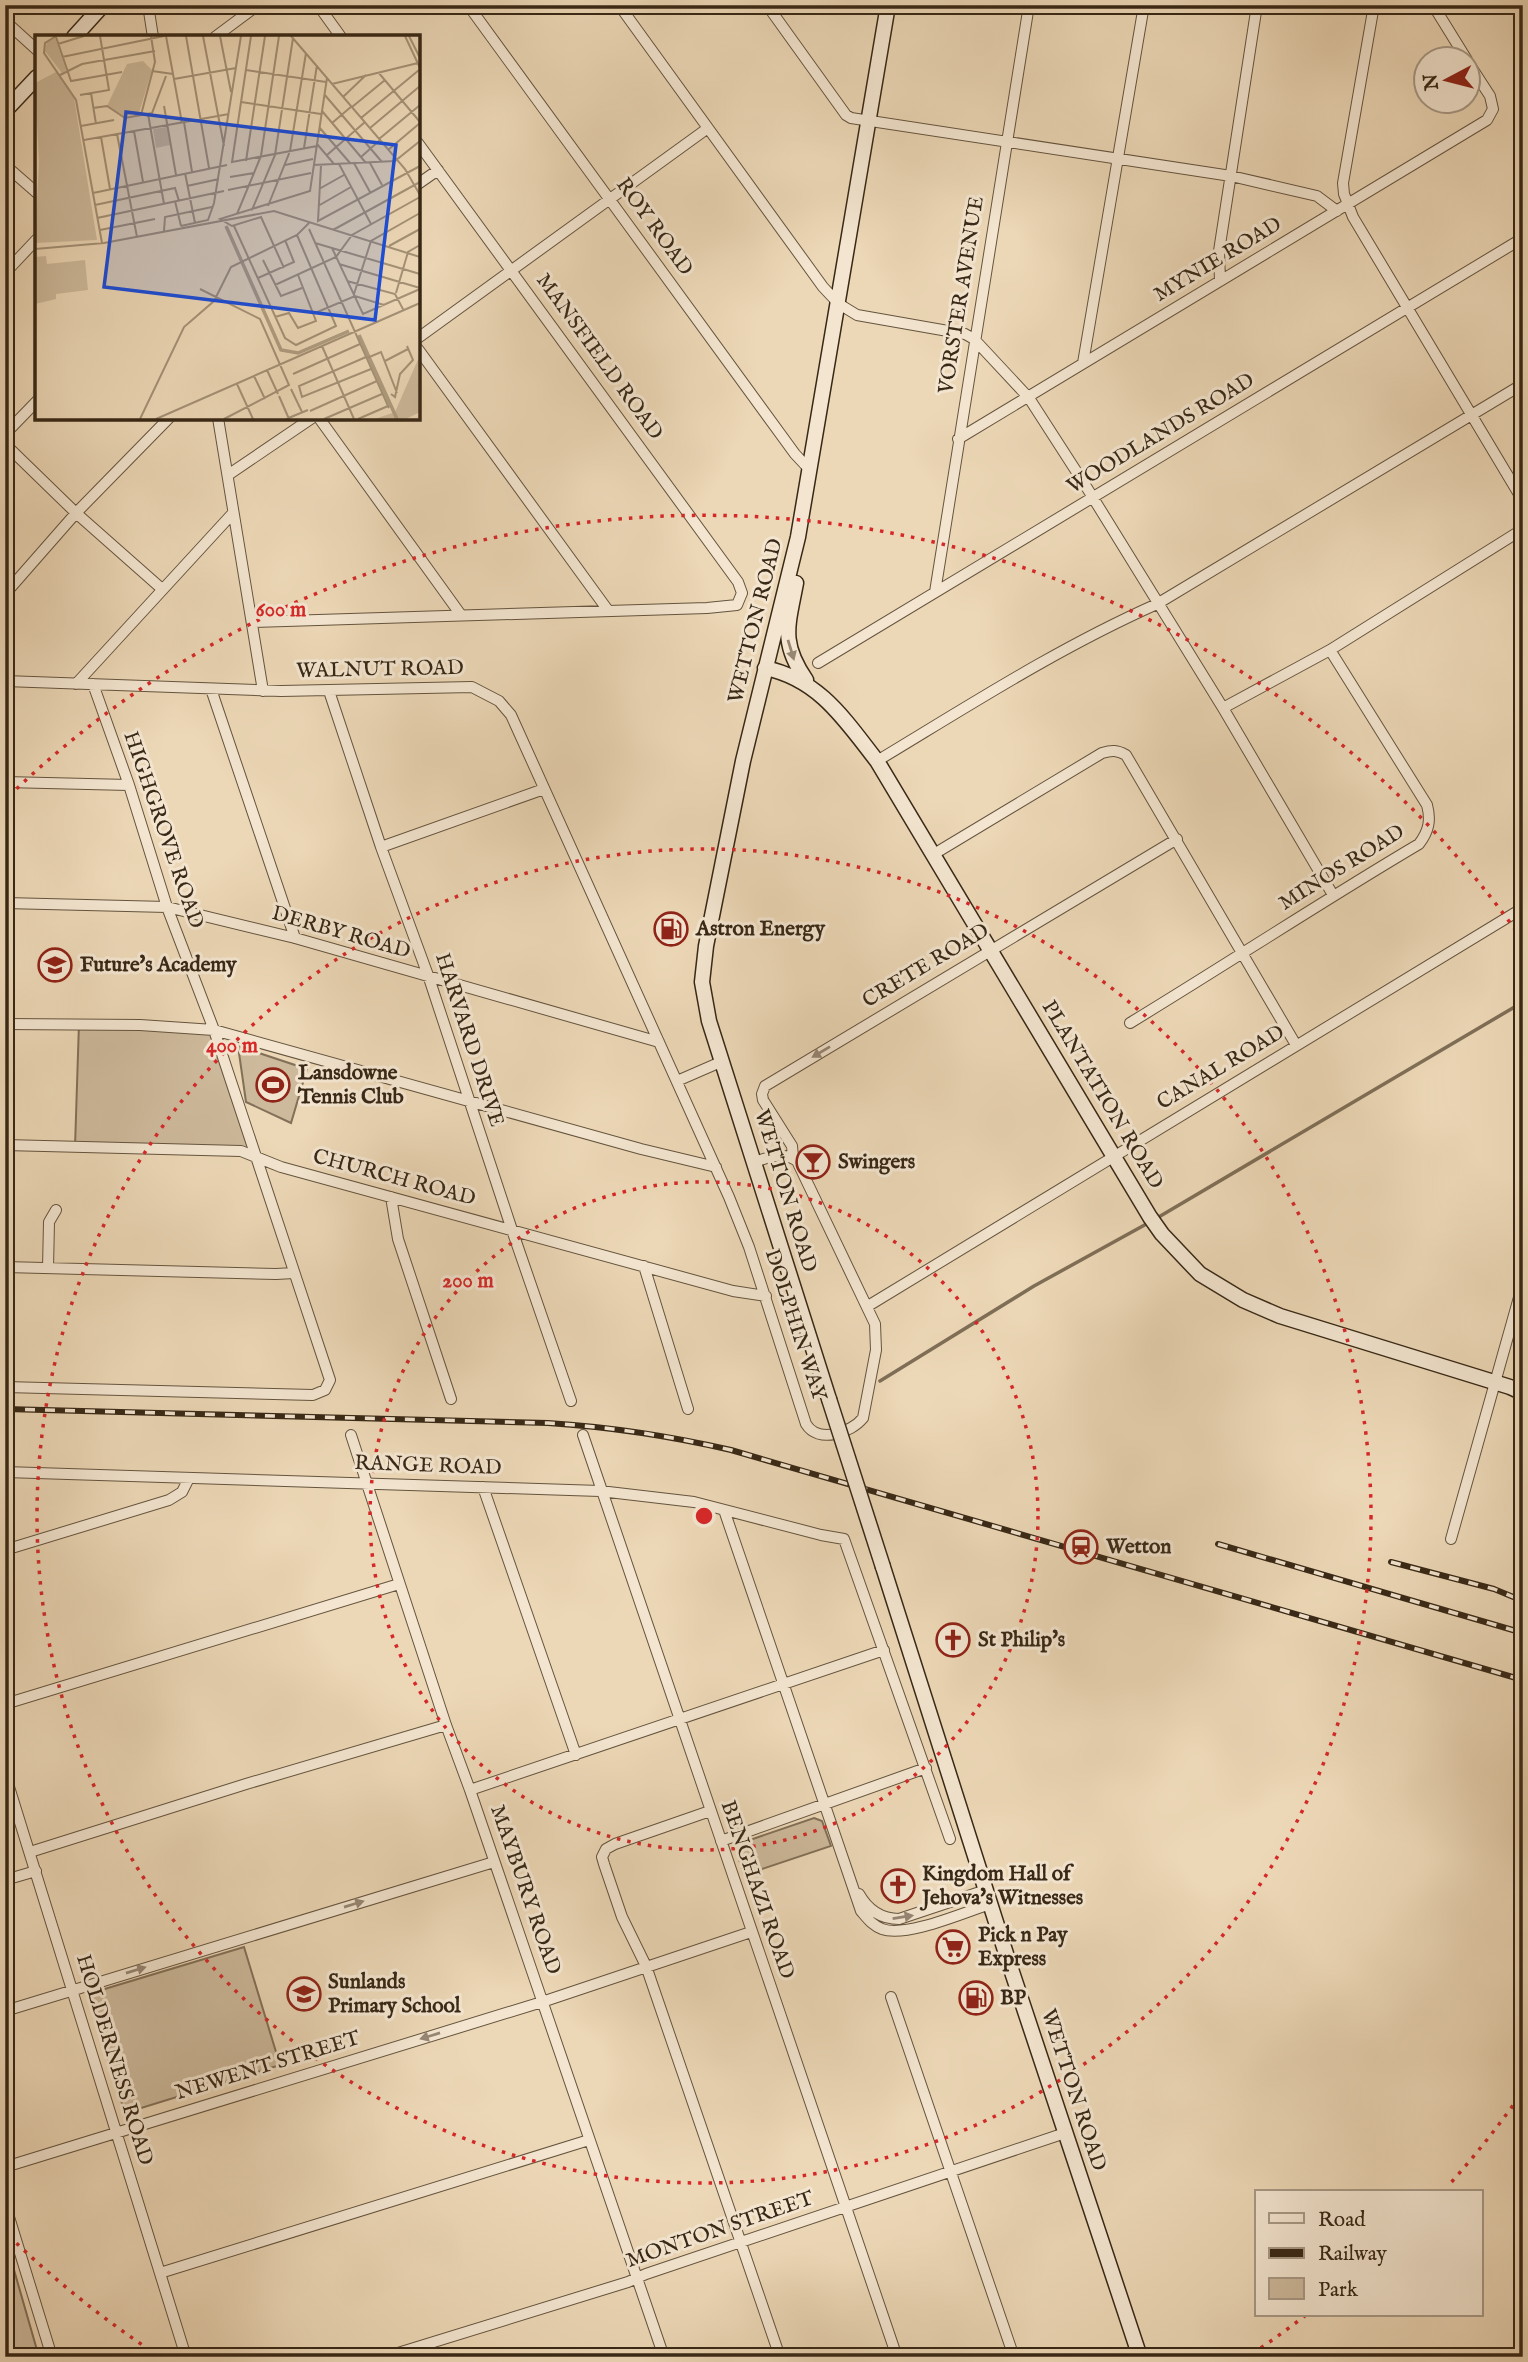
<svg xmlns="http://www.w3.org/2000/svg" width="1528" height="2362" viewBox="0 0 1528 2362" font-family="'IM FELL English',serif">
<rect width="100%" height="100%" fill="#ecd7b6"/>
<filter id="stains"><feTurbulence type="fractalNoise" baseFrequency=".00286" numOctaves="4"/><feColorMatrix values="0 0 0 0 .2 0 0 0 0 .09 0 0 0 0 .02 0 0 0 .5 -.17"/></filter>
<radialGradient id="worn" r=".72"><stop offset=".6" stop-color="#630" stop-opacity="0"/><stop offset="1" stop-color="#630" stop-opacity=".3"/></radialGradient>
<path fill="#cdb99b" stroke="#827058" stroke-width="2" d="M79,1023L212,1027L254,1155L75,1147Z
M238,1046L307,1069L291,1123L246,1102Z
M814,1818L822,1821L831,1846L744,1875L737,1853L741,1843Z
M244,1947L280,2065L125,2113L88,1994Z
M5,2248L8,2249L39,2357H5Z"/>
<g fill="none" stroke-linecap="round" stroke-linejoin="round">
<path stroke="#7f6e56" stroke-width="3.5" d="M1157,1218L1523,1002
M880,1381L1034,1286L1150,1222"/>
<defs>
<path id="street" d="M148,5L153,37
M318,5L341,37
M468,5L795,454L810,470
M619,5L823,287L839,304L857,315L965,334L974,339L1029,398L1087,488L1223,708L1333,895
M767,5L846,115L851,118L1231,176L1317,196L1337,211
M1374,5L1343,183L1344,194L1353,217L1523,501
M1433,5L1467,60
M5,21L37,50
M215,37L258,5
M5,165L37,193
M418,184L438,170
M5,273L37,239
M1220,281L1219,251L1257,5
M418,338L708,128
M418,349L607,609
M1083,363L1144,5
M218,418L263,691
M319,418L461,615
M5,434L37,401
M958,439L1487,120L1493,109L1490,96L1468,62
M5,444L76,513L162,589
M228,475L312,418
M935,592L1029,5
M5,594L76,513L169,418
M252,622L707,608L737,605L742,593L738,582L418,143
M818,663L1523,238
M5,681L281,691L472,687L499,701L511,715L729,1197L749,1247L806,1424C818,1444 851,1433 863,1418L876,1350L875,1324L797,1161C784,1151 767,1157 753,1163
M76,684L233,513
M211,689L295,938
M329,691L381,847L429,978L512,1230L571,1401
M1223,708L1330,650L1523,529
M877,761C970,705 1058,648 1157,604L1523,384
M5,782L129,785
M381,847L544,789
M934,854L1102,753C1112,750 1117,750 1126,755L1296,1045
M5,903L167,907L295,938L659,1042
M1130,1023C1227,964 1321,902 1419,844C1429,831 1431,820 1427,805L1330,650
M5,1024L140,1025L214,1030L641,1149L716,1167
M677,1081L723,1061
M5,1145L241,1151L281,1167L733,1291L766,1296
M793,1157L792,1146L763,1100L762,1094L765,1086L1177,839
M391,1197L398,1239L451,1399
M644,1266L688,1409
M5,1267L276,1274L294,1273
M48,1268L49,1222L56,1210
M868,1306L1523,908
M5,1387L313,1395L325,1390L330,1380L214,1030L167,907L129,785L93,684
M351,1435L446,1725L470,1790L664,2357
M583,1435L897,2357
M5,1472L600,1491L694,1502L821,1535L844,1539L950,1839
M483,1487L576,1755
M724,1510L861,1911C868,1919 873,1926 882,1929C906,1938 965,1912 990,1904
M1451,1539L1523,1283
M5,1550L169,1500L182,1492L189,1478
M5,1704L399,1584
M5,1774L186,2357
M470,1790L884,1650
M710,1811L615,1844L606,1849L602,1857L604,1864L622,1917L646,1966L780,2357
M721,1841L926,1768
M30,1852L246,1784L446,1725
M5,1880L36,1871
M859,1894C868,1910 881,1919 899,1919L986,1890
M891,1997L1014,2357
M5,2011L494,1862
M5,2167L542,2002L751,1932
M5,2204L52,2357
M160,2273L589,2140
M385,2357L628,2282L646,2274L1065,2133"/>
<path id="secondary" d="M74,37L103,5
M5,111L37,77
M796,583C788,626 780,642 806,680
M765,668C819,679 845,720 877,761L1150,1217L1162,1234L1200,1274L1243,1300L1280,1316L1510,1387L1523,1393
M829,1399L709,1021L702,982L706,946L743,761L798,537L888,5
M883,1567L1009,1963L1140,2357"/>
</defs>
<use href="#street" stroke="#65543e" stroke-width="12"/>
<use href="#secondary" stroke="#382816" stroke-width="17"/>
<use href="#street" stroke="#f3e5d0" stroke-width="10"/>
<use href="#secondary" stroke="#f3e5d0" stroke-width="14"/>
<defs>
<path id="rail" d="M5,1409L548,1423C611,1427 670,1436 731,1450L1523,1680
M1218,1544L1523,1633
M1391,1562L1494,1589L1523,1601"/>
</defs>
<use href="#rail" stroke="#382816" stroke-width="6"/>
<use href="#rail" stroke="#f3e5d0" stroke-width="3.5" stroke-dasharray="10" stroke-linecap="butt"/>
<defs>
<path id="secondary-bridge" d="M829,1399L883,1567"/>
</defs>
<use href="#secondary-bridge" stroke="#382816" stroke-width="17" stroke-linecap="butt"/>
<use href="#secondary-bridge" stroke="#f3e5d0" stroke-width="14"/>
</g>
<defs><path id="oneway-solid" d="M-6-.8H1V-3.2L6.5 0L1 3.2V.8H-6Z" transform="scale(1.75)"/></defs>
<g fill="#968673">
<use href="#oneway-solid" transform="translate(791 650) rotate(73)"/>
<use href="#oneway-solid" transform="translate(821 1052) rotate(149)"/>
<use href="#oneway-solid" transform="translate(354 1904) rotate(-17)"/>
<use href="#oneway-solid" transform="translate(903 1917) rotate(-9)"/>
<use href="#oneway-solid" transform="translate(136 1970) rotate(-17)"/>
<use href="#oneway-solid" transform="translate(430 2036) rotate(163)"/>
</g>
<g fill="none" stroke="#d62828" stroke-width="3.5" stroke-dasharray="3.5 7">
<circle cx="704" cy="1516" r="334"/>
<circle cx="704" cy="1516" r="667"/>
<path d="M1519 2097A1001 1001 0 0 1 1448 2186M1306 2315A1001 1001 0 0 1 1249 2356M159 2356A1001 1001 0 0 1 9 2236M9 796A1001 1001 0 0 1 1519 935"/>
</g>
<defs>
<symbol id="fuel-ring" viewBox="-11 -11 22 22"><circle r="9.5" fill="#f3e5d0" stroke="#8f2418" stroke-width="1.5"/><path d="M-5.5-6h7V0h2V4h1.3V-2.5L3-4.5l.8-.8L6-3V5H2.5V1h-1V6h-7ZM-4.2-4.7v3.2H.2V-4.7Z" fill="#8f2418"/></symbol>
<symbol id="school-ring" viewBox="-11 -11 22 22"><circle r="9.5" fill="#f3e5d0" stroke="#8f2418" stroke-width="1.5"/><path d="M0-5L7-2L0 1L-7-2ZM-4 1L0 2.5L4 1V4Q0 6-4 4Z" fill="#8f2418"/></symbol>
<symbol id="stadium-ring" viewBox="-11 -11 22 22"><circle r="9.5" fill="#f3e5d0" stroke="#8f2418" stroke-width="1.5"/><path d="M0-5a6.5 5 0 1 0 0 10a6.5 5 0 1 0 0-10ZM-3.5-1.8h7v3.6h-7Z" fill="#8f2418"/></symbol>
<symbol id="bar-ring" viewBox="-11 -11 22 22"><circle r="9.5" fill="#f3e5d0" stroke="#8f2418" stroke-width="1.5"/><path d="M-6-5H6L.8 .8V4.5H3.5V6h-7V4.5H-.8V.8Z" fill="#8f2418"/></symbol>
<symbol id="station-ring" viewBox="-11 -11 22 22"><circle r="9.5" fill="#f3e5d0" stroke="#8f2418" stroke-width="1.5"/><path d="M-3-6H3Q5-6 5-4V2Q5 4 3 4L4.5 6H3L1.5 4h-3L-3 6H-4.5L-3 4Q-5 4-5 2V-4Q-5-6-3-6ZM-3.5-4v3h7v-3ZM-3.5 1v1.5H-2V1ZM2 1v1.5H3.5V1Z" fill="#8f2418"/></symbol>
<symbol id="church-ring" viewBox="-11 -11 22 22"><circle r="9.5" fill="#f3e5d0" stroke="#8f2418" stroke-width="1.5"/><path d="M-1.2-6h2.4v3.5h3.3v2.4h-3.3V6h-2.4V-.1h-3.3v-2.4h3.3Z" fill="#8f2418"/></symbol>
<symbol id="supermarket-ring" viewBox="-11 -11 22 22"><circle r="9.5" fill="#f3e5d0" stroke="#8f2418" stroke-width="1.5"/><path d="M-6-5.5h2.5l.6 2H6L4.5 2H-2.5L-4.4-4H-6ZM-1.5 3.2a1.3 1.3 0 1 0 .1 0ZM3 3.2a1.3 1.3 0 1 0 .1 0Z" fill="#8f2418"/></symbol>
</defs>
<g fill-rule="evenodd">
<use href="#fuel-ring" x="652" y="910" width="38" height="38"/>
<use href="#school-ring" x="36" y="946" width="38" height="38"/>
<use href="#stadium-ring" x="254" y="1066" width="38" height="38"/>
<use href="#bar-ring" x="794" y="1143" width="38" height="38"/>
<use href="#station-ring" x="1062" y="1528" width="38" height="38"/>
<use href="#church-ring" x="934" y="1621" width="38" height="38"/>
<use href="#church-ring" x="879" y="1867" width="38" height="38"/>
<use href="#supermarket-ring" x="934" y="1928" width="38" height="38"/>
<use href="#school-ring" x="285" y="1975" width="38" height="38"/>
<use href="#fuel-ring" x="957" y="1979" width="38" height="38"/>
</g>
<g text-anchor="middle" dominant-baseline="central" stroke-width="6" stroke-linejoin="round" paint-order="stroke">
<g font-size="21" fill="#382816" stroke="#f3e5d0">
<text transform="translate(654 227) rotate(54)">ROY ROAD</text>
<text transform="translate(1218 260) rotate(-31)">MYNIE ROAD</text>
<text transform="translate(962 295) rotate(-81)">VORSTER AVENUE</text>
<text transform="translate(599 357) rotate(54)">MANSFIELD ROAD</text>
<text transform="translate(1161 434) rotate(-31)">WOODLANDS ROAD</text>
<text transform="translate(756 621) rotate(-76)">WETTON ROAD</text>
<text transform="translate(380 670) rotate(-1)">WALNUT ROAD</text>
<text transform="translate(163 830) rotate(71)">HIGHGROVE ROAD</text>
<text transform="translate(1342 868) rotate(-32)">MINOS ROAD</text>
<text transform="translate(341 933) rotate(16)">DERBY ROAD</text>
<text transform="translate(926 966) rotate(-31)">CRETE ROAD</text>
<text transform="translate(469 1040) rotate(72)">HARVARD DRIVE</text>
<text transform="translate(1221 1068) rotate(-31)">CANAL ROAD</text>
<text transform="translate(1102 1095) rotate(59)">PLANTATION ROAD</text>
<text transform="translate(394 1178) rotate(15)">CHURCH ROAD</text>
<text transform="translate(785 1191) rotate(73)">WETTON ROAD</text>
<text transform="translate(795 1325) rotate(72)">DOLPHIN WAY</text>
<text transform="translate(428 1466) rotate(2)">RANGE ROAD</text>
<text transform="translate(525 1890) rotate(71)">MAYBURY ROAD</text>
<text transform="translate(757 1890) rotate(71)">BENGHAZI ROAD</text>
<text transform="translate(114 2060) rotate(73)">HOLDERNESS ROAD</text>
<text transform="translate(268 2066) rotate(-17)">NEWENT STREET</text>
<text transform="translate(1073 2090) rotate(72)">WETTON ROAD</text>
<text transform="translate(720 2230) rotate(-19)">MONTON STREET</text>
</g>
<g font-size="21" font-weight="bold" fill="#382816" stroke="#f3e5d0" text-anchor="start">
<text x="696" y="929">Astron Energy</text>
<text x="80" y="965">Future's Academy</text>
<text x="298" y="1073">Lansdowne<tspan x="298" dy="24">Tennis Club</tspan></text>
<text x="838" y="1162">Swingers</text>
<text x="1106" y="1547">Wetton</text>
<text x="978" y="1640">St Philip's</text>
<text x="922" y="1874">Kingdom Hall of<tspan x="922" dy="24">Jehova's Witnesses</tspan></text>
<text x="978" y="1935">Pick n Pay<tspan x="978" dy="24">Express</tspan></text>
<text x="328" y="1982">Sunlands<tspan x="328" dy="24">Primary School</tspan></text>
<text x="1000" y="1998">BP</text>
</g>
</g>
<g transform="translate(35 35)">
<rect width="385" height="385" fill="#ecd7b6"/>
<path d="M20,2L31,35L27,38L10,16L12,7ZM108,26L117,35L104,78L89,81L72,71L92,29ZM21,37L39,63L62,205L0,208L4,127L0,48ZM132,92L135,110L121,113L118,94ZM11,221L12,229L50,225L53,255L21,259V264L0,269V222ZM385,320V377L371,384H340L360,377Z" fill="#cdb99b"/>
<path fill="none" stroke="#af9c80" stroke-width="3.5" d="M191,191L246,315L263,318L314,296M324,300L362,384"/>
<path fill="none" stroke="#a49176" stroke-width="2" d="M21,1L10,8L9,18L41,65L67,208M131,1L147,88M151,1L174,133M168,1L189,111M185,1L196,57M216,1L197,127L282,111M256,1L370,134L385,160M370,1L385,33M374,1L385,23M21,2L36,46L87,37M23,9L49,1M27,22L129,1M211,35L291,47M117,36L138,39M343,37L385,87M25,40L47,29L120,16M139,44L201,33M297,49L383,28M56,58L61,89M289,59L347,127M45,60L74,55L65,1M308,62L331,40M206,67L286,79M129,71L141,140M317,72L350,45M58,73L72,71L90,83L117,78L131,41M287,76L331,128M113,79L129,169M106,80L120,27L116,1M326,83L384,35M149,87L157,137M297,88L317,71M46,91L79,85M284,92L315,128M335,93L385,51M99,96L108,147M82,99L102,202M66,102L75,154M344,104L385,70M49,105L194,79M282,109L299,129M269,113L282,30M353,115L385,88M292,120L330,87M326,122L345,105M211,126L230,1M319,128L335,157M335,128L347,150M304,129L336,189M250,130L278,124M278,130L360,126L385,106M286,130L283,186L385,131M150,138L160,188M195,142L219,138M152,151L184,144M284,154L309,140M193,155L276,138M58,158L192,130M140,166L146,191M60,170L140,153L144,166M233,171L255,116L271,18M283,171L316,152M217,175L240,120L258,3M202,179L226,121L244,1M62,183L189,156M146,191L173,185L179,168L206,1M199,191L250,303L261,310L301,291L262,200M274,194L354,373M65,195L120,184M298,195L385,147M129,196L130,182L177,172M280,208L385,239M354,211L385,194M297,213L328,279L385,254M0,214L69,208L239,176L385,222M228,225L246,261L267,253M304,229L385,253M249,233L226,182L197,191L185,184L275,156L292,43M223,243L259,227L250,205M312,246L360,259L369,276M240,250L301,222L317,200L385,162M165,254L225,284L254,350L189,384M361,258L373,217L385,210M319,259L336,206L385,178M280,278L320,261L349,270M240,282L254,278L263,293L281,286L263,240M287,311L319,384M331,322L264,351L267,362L336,334M332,323L346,317L362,358M350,326L373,314M232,335L243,359M258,339L325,309M219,341L230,364M202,349L218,384M256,354L267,377M356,359L360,362L365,339L378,325L372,311M244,361L254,384M275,376L342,346M105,384L149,292L179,266L196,232L262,200L274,188M121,384L385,268M251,384L273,375M289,384L347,359M323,384L353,371"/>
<path fill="#1d4ed8" fill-opacity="0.15" stroke="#1d4ed8" stroke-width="3.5" d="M91,77L361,110L340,285L69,252Z"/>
<rect width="385" height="385" fill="none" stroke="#382816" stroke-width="3.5"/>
</g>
<circle cx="704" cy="1516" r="10" fill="#d62828" stroke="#f3e5d0" stroke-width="3.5"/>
<g font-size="21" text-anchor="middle" font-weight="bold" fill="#d62828" stroke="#f3e5d0" stroke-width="6" stroke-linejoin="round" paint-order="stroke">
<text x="281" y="616">600 m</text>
<text x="232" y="1052">400 m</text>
<text x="468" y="1287">200 m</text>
</g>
<rect width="1528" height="2362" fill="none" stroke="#ecd7b6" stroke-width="28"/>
<rect x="7" y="7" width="1514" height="2348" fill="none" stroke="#382816" stroke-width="3.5"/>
<rect x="14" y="14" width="1500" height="2334" fill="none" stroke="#382816" stroke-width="2"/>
<rect x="1255" y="2190" width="228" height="126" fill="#f3e5d0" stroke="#a89986" stroke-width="2"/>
<rect x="1269" y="2213" width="35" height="10" fill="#f3e5d0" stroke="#a89986" stroke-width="2"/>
<text x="1318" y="2226" font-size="21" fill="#382816">Road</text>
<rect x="1269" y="2248" width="35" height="10" fill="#382816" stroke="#a89986" stroke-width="2"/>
<text x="1318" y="2260" font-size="21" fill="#382816">Railway</text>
<rect x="1269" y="2278" width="35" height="21" fill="#cdb99b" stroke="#a89986" stroke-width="2"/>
<text x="1318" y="2296" font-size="21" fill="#382816">Park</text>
<g transform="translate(1447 80) rotate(263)"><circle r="33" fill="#f3e5d0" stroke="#a89986" stroke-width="2"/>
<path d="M0-5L12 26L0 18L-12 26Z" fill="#8f2418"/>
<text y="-10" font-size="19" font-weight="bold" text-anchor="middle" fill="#382816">N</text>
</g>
<rect width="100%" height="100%" filter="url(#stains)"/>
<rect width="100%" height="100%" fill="url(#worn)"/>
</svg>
